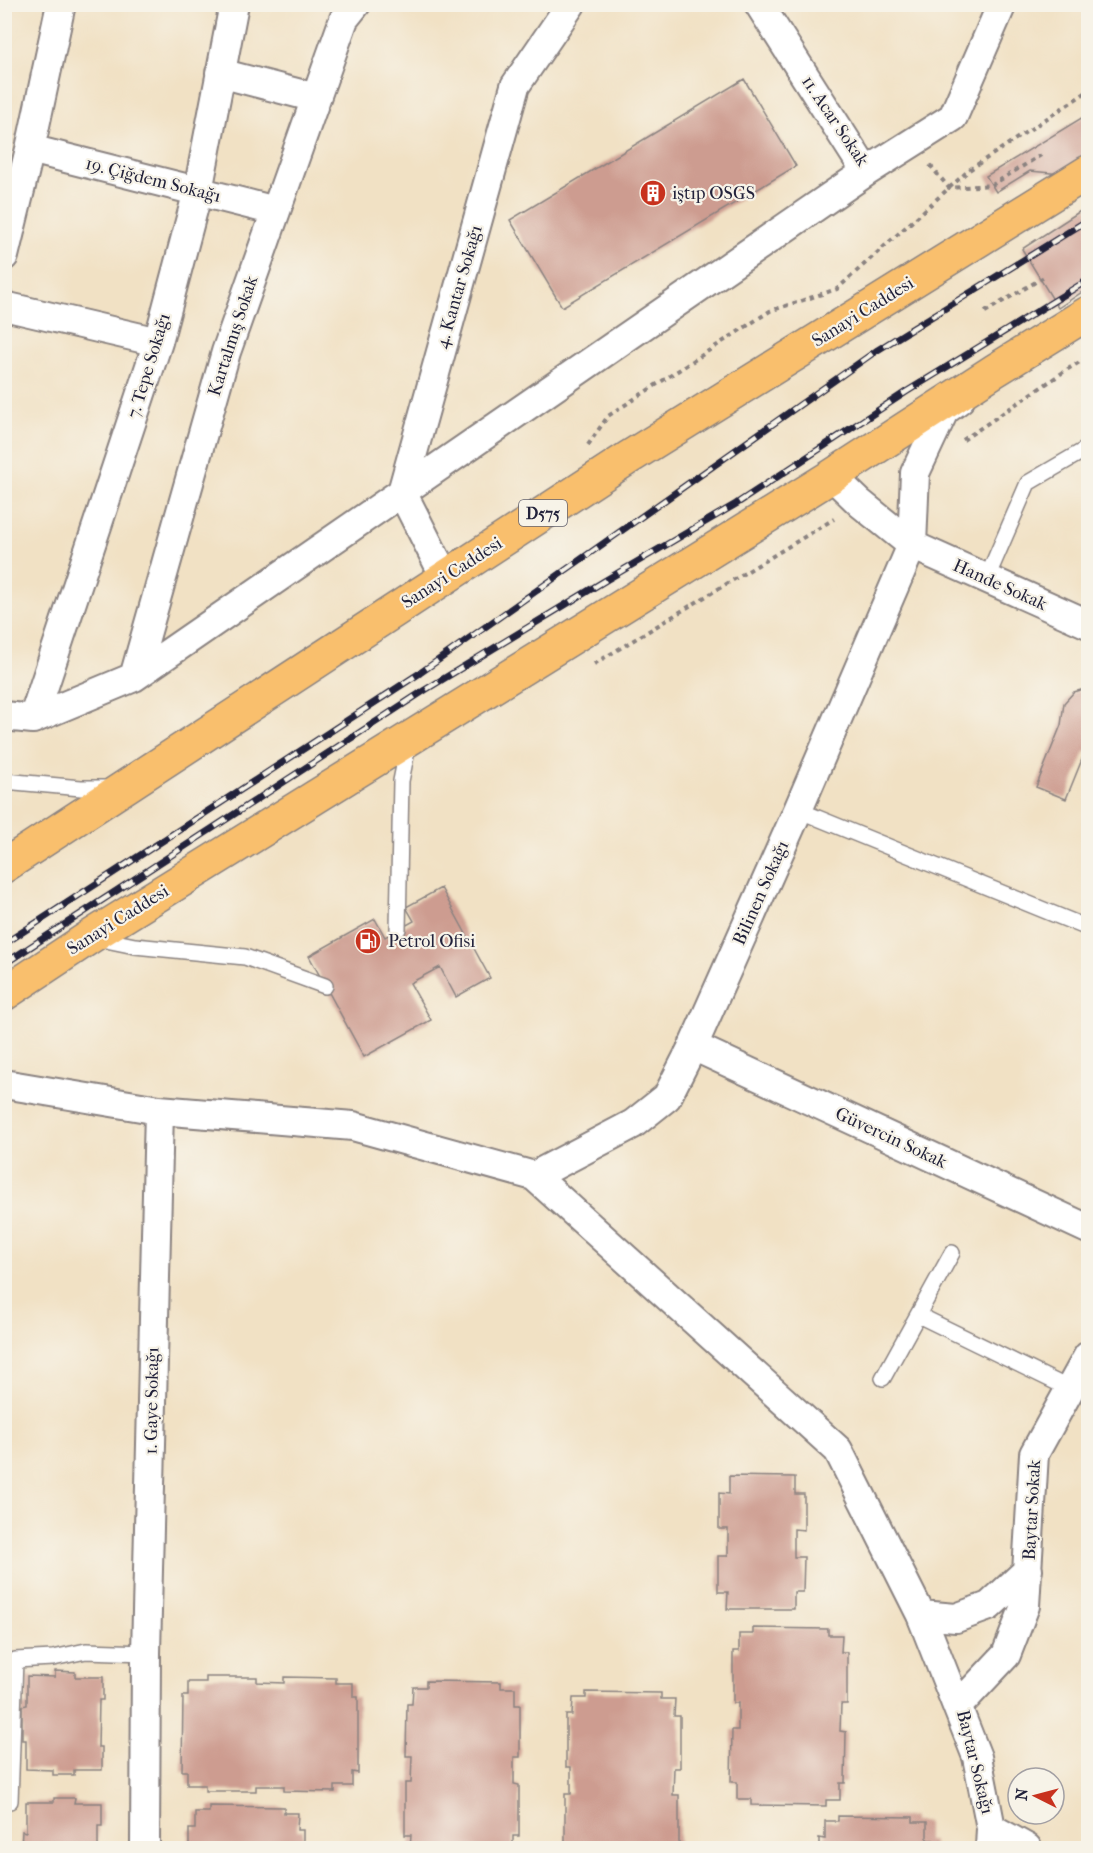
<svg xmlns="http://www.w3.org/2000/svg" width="1093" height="1853" viewBox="0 0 1093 1853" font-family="'IM FELL French Canon',serif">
<rect width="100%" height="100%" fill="#f7f3e8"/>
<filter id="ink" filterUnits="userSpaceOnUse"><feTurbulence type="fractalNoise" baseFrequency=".0167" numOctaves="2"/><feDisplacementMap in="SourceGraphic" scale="12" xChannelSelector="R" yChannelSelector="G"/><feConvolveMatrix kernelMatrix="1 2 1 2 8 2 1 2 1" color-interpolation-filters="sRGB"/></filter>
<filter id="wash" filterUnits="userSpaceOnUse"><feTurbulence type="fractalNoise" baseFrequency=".008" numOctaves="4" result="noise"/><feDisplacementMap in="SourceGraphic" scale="24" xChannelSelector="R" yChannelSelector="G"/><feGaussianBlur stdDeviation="1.35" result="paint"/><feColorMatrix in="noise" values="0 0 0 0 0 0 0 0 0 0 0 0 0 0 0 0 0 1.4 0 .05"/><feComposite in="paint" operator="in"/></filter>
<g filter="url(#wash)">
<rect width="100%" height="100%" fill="#f1e1c4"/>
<g id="blocks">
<path fill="#cd9c90" d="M744,79L796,166L562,307L510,220Z
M1088,114V185L1083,176L1030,171L996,192L986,176Z
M1088,206V288L1058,308L1022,249Z
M1088,688V751L1085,752L1066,799L1036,787L1061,725L1064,703L1074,692Z
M441,888L490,978L456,997L440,967L410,983L431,1020L364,1057L309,956L375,919L385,937L414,921L406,907Z
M729,1476L795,1477V1494H804V1530L794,1529V1557H804L803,1592H794V1609H727L728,1592H718V1556H728V1529H719V1493L729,1494Z
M753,1628L828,1629V1635H842L841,1652H847V1704H841L840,1731L846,1732L845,1783H840V1800H826V1806L751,1805V1799H737V1782H731L732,1730H738V1703H733V1651H739V1634H753Z
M55,1671L75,1672V1677H103V1700H99L98,1747H102V1770H74V1775H53V1770L26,1769V1740H22V1706L27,1705V1676L55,1677Z
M206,1677H257V1682L284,1683V1677L336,1678V1683H353V1697H358V1773L352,1772V1786H335V1792L284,1791V1786H256V1791H205V1785H187V1771H182L183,1696H188V1682H206Z
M426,1681L501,1682V1688H515V1705H520V1757H514V1784L519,1785V1836H513V1848H410L411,1835H405V1783H411L412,1756H406L407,1704H412L413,1687H426Z
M586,1692L661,1693V1699H675L674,1716H680V1768H674L673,1795H679V1847L571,1848V1846H565V1794H571V1767H566V1715H572L573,1698H586Z
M54,1798H75L74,1803H102V1826H98V1848H21L22,1831L26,1832V1802H54Z
M209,1806L284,1807V1813H298L297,1830H303V1848H189V1829H195V1812H209Z
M838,1816L913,1817V1822H927V1840H933V1848H819V1838L825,1839V1821H838Z"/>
</g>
</g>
<g filter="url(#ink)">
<use href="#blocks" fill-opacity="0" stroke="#8a8280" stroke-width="1.5"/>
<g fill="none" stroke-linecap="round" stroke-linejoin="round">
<defs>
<path id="service" d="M986,580L1028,483L1088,448
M4,781L81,788H112
M798,810L1088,928
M398,929L401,781L409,741
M96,938L135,946L245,957L325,986
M918,1315L1070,1389
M883,1378L952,1253
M10,1801L15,1660L53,1658L86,1651L146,1653"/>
<path id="minor" d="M759,4L866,172L953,117L1002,4
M220,73L316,98
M30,149L276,211
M4,256L30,149L61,4
M4,306L158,342
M832,476L860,503L912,545L1088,624
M445,577L402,492L515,86L571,4
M134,677L226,352L344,19L356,4
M4,716L33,719L134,677L866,172
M33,719L158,342L198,191L234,4
M693,1046L1088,1229
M4,1084L159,1110L146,1653L145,1848
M159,1110L353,1126L534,1176L838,1450L921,1615L977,1757L991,1828L990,1848
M534,1176L633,1124L667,1097L693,1046L798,810L912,545L915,473L944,411L960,399
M921,1615L956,1618L989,1606L1028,1570
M958,1706L1006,1655L1025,1606L1034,1454L1088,1356
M991,1828L1027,1848"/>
<path id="trunk" d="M4,866L628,458L1088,172
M4,994L90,937L832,476L994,371L1088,313"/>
</defs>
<use href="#service" stroke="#8a8280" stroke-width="18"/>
<use href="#minor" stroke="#8a8280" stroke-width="32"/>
<use href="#trunk" stroke="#8a8280" stroke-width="36"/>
<path stroke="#8a8280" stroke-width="4" stroke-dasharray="4.5 4.5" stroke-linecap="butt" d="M930,165L949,188L992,185L1041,155
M985,312L1044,277
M963,440L1068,369L1088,357
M588,445L608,416L770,311L837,289L969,170L1088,91
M594,664L834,519"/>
<use href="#service" stroke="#fff" stroke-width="15"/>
<use href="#minor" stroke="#fff" stroke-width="28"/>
<use href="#trunk" stroke="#f9bf6d" stroke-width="33"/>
<defs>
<path id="rail" d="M4,944L420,673L876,351L1088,220
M4,964L425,690L606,580L736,504L906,392L1088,280"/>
</defs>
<use href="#rail" stroke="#22223b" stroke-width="7"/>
<use href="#rail" stroke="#f7f3e8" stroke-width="4.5" stroke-dasharray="14" stroke-linecap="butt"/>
</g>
</g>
<defs>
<symbol id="building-disc" viewBox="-11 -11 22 22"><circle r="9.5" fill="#c8321e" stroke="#f7f3e8"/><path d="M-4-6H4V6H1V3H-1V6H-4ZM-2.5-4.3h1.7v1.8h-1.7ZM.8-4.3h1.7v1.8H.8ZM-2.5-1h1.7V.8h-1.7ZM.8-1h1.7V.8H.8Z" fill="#fff"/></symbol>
<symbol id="fuel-disc" viewBox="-11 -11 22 22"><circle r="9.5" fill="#c8321e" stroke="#f7f3e8"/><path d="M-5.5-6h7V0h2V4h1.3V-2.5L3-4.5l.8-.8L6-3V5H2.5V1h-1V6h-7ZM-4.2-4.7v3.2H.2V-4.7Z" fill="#fff"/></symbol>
</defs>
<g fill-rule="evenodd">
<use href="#building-disc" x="638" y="178" width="30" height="30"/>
<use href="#fuel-disc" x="353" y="926" width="30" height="30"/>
</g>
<g text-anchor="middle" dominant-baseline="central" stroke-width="4.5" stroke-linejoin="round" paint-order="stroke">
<rect fill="#f7f3e8" stroke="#62616f" stroke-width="1.5" x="519" y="500" width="48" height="26" rx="4.5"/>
<g font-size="16" font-weight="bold" fill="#22223b">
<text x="543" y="513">D575</text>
</g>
<g font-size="18" fill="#22223b" stroke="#f7f3e8">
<text transform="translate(835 121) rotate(56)">11. Acar Sokak</text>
<text transform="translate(153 180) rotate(14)">19. Çiğdem Sokağı</text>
<text transform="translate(459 287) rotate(-74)">4. Kantar Sokağı</text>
<text transform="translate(863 312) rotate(-32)">Sanayi Caddesi</text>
<text transform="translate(233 336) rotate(-72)">Kartalmış Sokak</text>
<text transform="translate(149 366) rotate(-73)">7. Tepe Sokağı</text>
<text transform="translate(452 573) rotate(-33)">Sanayi Caddesi</text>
<text transform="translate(1000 585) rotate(24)">Hande Sokak</text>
<text transform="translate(761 893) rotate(-66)">Bilinen Sokağı</text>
<text transform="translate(118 920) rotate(-32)">Sanayi Caddesi</text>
<text transform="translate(891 1138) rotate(25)">Güvercin Sokak</text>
<text transform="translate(152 1401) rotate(-89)">1. Gaye Sokağı</text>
<text transform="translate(1032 1510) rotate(-87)">Baytar Sokak</text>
<text transform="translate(975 1762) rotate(76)">Baytar Sokağı</text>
</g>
<g font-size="18" fill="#22223b" stroke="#f7f3e8" text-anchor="start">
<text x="672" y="193">iştıp OSGS</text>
<text x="388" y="941">Petrol Ofisi</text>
</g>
</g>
<rect width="1093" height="1853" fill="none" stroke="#f7f3e8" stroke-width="24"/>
<g transform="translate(1036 1796) rotate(276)"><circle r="28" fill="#f7f3e8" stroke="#a29fa3" stroke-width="1.5"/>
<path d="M0-4.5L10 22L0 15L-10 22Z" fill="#c8321e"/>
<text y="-9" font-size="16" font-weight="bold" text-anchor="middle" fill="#22223b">N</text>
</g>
</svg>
